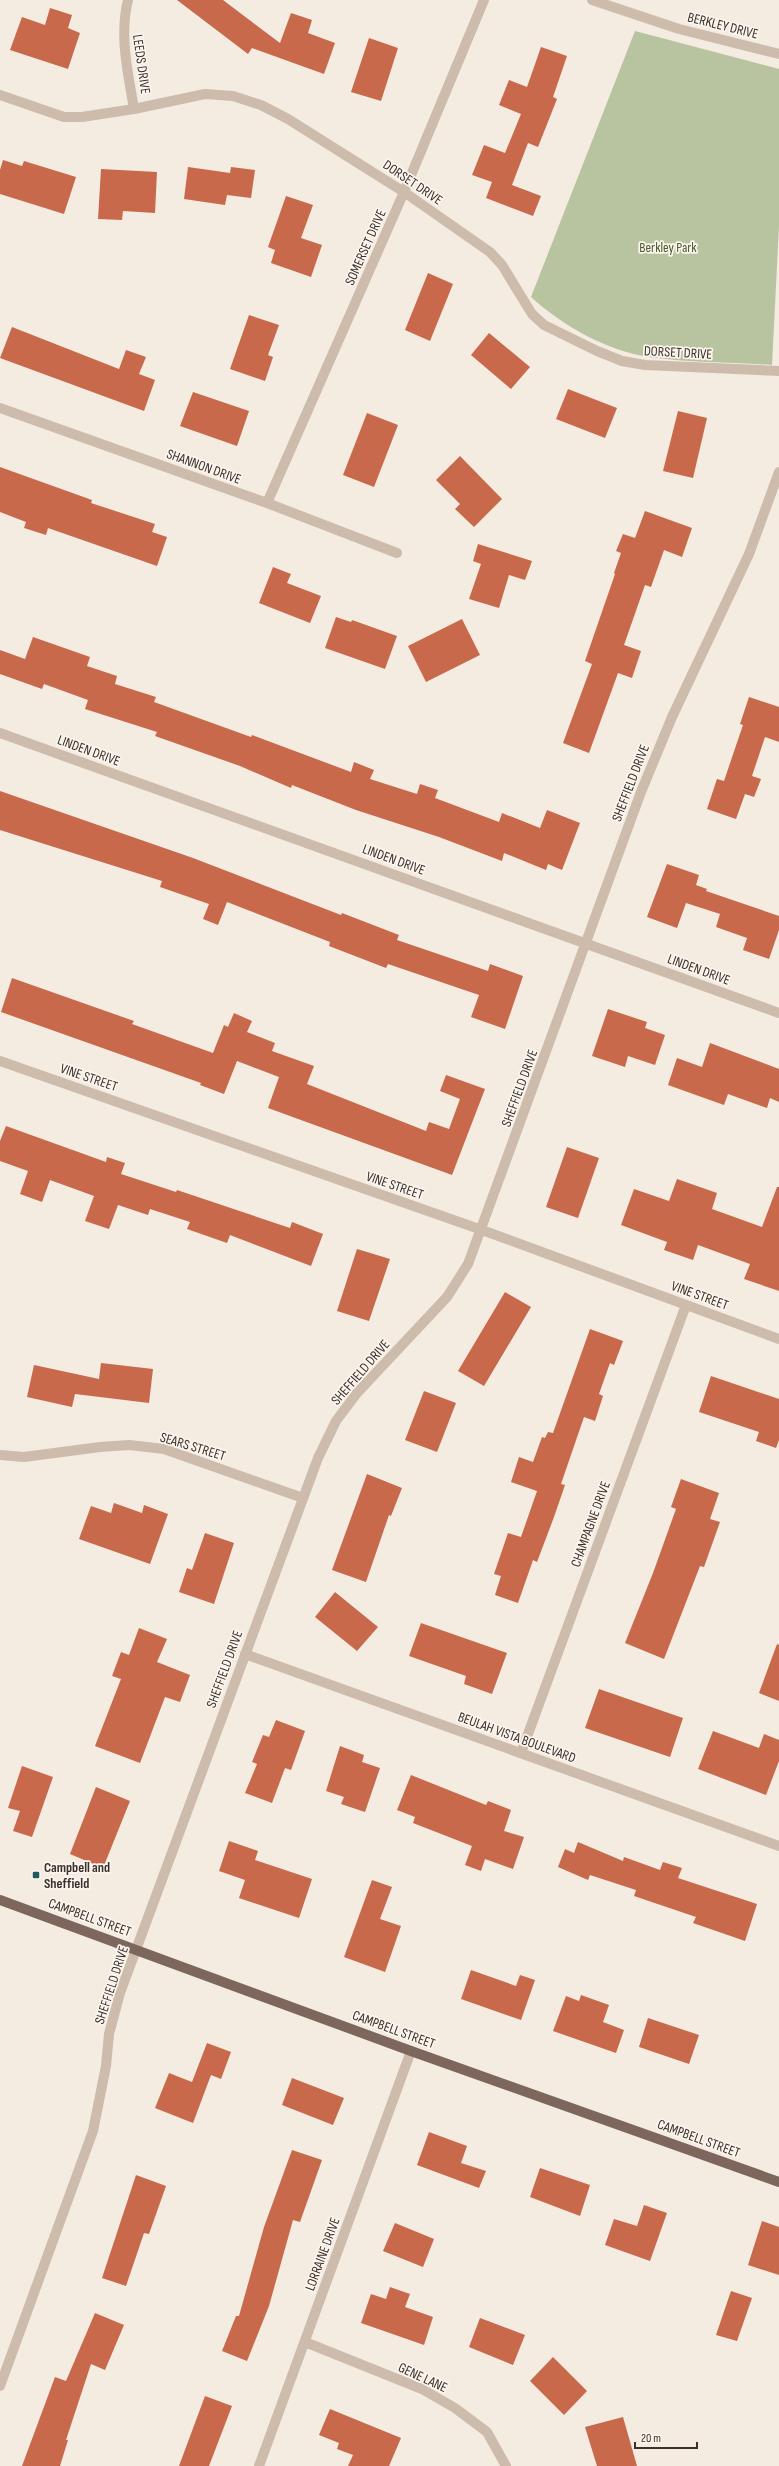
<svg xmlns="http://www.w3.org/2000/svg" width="779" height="2466" font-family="'Sofia Sans Condensed',sans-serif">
<rect width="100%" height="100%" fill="#f4ebe1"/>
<path fill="#b8c4a0" d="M 635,31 L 779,69 L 779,226 L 772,365 C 732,362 690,363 650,357 C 607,351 563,326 531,297 Z"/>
<path fill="#c8694b" d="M 177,0 L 223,0 L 280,43 L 291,13 L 312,20 L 308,33 L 335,43 L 324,74 L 252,48 L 248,54 Z
M 50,8 L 72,15 L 68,28 L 80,33 L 68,69 L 10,50 L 22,17 L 45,25 Z
M 369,38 L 398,48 L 381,101 L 351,92 Z
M 541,47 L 567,56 L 553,97 L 557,99 L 538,147 L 528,143 L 512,185 L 541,196 L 533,216 L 486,198 L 492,182 L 472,175 L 484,145 L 505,153 L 521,114 L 499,105 L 509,80 L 527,87 Z
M 3,160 L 22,166 L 24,161 L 76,177 L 64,214 L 0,194 L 0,170 Z
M 188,167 L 230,173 L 231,167 L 255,170 L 251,198 L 227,195 L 225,205 L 184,199 Z
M 101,169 L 157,172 L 155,213 L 123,211 L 122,220 L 98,219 Z
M 286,196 L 313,205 L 301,238 L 322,245 L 311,277 L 271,263 L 275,250 L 268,247 Z
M 428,273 L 453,284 L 430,341 L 405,330 Z
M 249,315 L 279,325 L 268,355 L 273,357 L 265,381 L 230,369 Z
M 12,327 L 119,369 L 126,350 L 146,357 L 139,374 L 155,380 L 144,411 L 0,358 Z
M 489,333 L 530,367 L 511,389 L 471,355 Z
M 568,389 L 617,408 L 605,438 L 556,419 Z
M 193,392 L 249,411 L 237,446 L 180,426 Z
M 678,411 L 707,418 L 693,478 L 663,471 Z
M 367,413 L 398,425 L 374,487 L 343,475 Z
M 460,456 L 502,499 L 474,527 L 455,509 L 460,504 L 436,480 Z
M 0,467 L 92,500 L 91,503 L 155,524 L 152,532 L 167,537 L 157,566 L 48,528 L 46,535 L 24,528 L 26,522 L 0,512 Z
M 645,511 L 692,528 L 682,557 L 664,550 L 651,587 L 645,585 L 624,645 L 641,651 L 632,678 L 618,673 L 589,753 L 563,743 L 592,664 L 585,661 L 615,574 L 614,573 L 621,553 L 616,551 L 623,534 L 635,538 Z
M 478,544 L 532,561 L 525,580 L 509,575 L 499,608 L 469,599 L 481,564 L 473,561 Z
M 273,567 L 291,574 L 287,583 L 321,596 L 310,623 L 259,603 Z
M 336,617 L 351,622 L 352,620 L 397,636 L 385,669 L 325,648 Z
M 462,619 L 480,655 L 426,682 L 408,646 Z
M 33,637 L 90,657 L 87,666 L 117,676 L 115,684 L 156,697 L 154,702 L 251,737 L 252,735 L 351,772 L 354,762 L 374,770 L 370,779 L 417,794 L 420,784 L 438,790 L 435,798 L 499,822 L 502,813 L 540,828 L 547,810 L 580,823 L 562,870 L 548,864 L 546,870 L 504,853 L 502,861 L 439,837 L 356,810 L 292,785 L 291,788 L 240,766 L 155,736 L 157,732 L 85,709 L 88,700 L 44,684 L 42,689 L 0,674 L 0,650 L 25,659 Z
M 749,697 L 779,707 L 779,742 L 765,737 L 752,776 L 761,779 L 754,797 L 745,794 L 736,819 L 707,809 L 717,779 L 724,781 L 743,725 L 740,724 Z
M 0,791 L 193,858 L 341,915 L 342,913 L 399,935 L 397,940 L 488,971 L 490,964 L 523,976 L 505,1029 L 471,1017 L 479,995 L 388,964 L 386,968 L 329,946 L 330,942 L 227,902 L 218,925 L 203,919 L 209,904 L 160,887 L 162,881 L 0,830 Z
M 667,864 L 699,875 L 696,885 L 707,889 L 706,891 L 779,916 L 779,930 L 769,959 L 743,950 L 747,938 L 716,927 L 720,914 L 686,903 L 677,928 L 647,917 Z
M 12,978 L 134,1021 L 132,1024 L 213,1053 L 224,1025 L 228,1027 L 234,1013 L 252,1021 L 247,1032 L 275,1043 L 272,1051 L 314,1066 L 307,1084 L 426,1131 L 429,1122 L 449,1129 L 460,1099 L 440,1091 L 446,1075 L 485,1089 L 452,1175 L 268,1108 L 279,1077 L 237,1061 L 224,1094 L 200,1085 L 201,1083 L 1,1012 Z
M 608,1009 L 647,1022 L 645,1028 L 665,1035 L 655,1065 L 628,1056 L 625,1067 L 592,1056 Z
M 710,1043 L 779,1069 L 779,1102 L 770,1098 L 767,1108 L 728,1094 L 724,1105 L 668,1085 L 677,1058 L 702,1067 Z
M 6,1126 L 106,1162 L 107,1157 L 125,1163 L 121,1174 L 176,1192 L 177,1190 L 290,1228 L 292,1222 L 323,1234 L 311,1266 L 230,1235 L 227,1243 L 187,1229 L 190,1222 L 150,1209 L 148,1215 L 118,1205 L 109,1229 L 85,1221 L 94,1196 L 50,1180 L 42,1202 L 20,1194 L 28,1171 L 0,1161 L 0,1141 Z
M 567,1147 L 599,1158 L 578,1218 L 546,1207 Z
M 677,1179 L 717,1193 L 712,1209 L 762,1227 L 777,1187 L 779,1187 L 779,1291 L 744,1279 L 750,1264 L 698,1245 L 693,1260 L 664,1250 L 667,1242 L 621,1225 L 634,1189 L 669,1201 Z
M 357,1249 L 390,1259 L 369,1321 L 337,1311 Z
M 505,1292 L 531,1307 L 484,1386 L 458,1371 Z
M 590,1329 L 623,1341 L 614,1365 L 610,1363 L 599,1394 L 603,1396 L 595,1421 L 584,1417 L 561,1484 L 565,1485 L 554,1517 L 537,1562 L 533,1560 L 518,1603 L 495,1595 L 501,1576 L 494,1574 L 508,1533 L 521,1537 L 537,1491 L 511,1482 L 519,1457 L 533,1462 L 542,1437 L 545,1438 L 548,1432 L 553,1433 Z
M 101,1363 L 153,1369 L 149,1403 L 75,1394 L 72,1407 L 27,1397 L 34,1365 L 99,1379 Z
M 711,1376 L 779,1399 L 779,1440 L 776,1448 L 756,1441 L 759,1432 L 699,1412 Z
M 424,1391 L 456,1403 L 437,1452 L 405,1440 Z
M 367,1474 L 402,1488 L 391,1516 L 389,1515 L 366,1582 L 332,1570 Z
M 681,1479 L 719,1493 L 710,1519 L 720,1522 L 704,1567 L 700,1566 L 664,1659 L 625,1643 L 653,1573 L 676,1509 L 671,1507 Z
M 114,1503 L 142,1513 L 144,1505 L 168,1514 L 150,1564 L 79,1539 L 91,1506 L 111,1513 Z
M 205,1533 L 234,1543 L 214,1604 L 179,1592 L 187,1568 L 192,1570 Z
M 335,1592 L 378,1627 L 357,1651 L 315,1617 Z
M 421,1623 L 507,1653 L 492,1694 L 464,1684 L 466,1676 L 409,1656 Z
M 139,1628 L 167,1639 L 157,1662 L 190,1675 L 180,1702 L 165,1697 L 140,1763 L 95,1746 L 121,1679 L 112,1676 L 121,1652 L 129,1655 Z
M 777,1644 L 779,1645 L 779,1701 L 759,1693 Z
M 599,1689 L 683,1718 L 670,1757 L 585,1728 Z
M 276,1720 L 305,1731 L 291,1770 L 285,1768 L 272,1803 L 245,1793 L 257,1764 L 252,1762 L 263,1735 L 269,1737 Z
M 713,1731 L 759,1748 L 764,1734 L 779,1740 L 779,1761 L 766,1795 L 698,1769 Z
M 340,1746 L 364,1755 L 362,1762 L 380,1768 L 365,1812 L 341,1804 L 344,1797 L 326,1791 Z
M 22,1766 L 53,1777 L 32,1837 L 13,1831 L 20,1811 L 8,1808 Z
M 411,1775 L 486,1805 L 488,1801 L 511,1810 L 504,1831 L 524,1837 L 513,1869 L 485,1859 L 481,1871 L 465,1865 L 472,1846 L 413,1823 L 415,1817 L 397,1810 Z
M 96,1787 L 130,1801 L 103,1868 L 70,1854 Z
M 229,1841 L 258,1851 L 255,1860 L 312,1879 L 299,1918 L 239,1898 L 245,1880 L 219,1871 Z
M 578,1842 L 623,1861 L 624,1857 L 660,1870 L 663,1862 L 682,1868 L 678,1878 L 757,1904 L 745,1941 L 693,1923 L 696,1917 L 634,1896 L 636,1890 L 590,1875 L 588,1880 L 558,1867 L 565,1849 L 574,1853 Z
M 372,1880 L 392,1887 L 380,1919 L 401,1926 L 385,1972 L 344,1957 Z
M 471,1970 L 516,1986 L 520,1975 L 535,1980 L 521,2020 L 461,1999 Z
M 581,1995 L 609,2005 L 603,2022 L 624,2030 L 616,2053 L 553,2031 L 566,1996 L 579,2001 Z
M 648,2018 L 699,2035 L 689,2064 L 639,2047 Z
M 207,2043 L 231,2052 L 221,2079 L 211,2075 L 193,2123 L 155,2108 L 169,2073 L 192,2082 Z
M 292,2078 L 344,2098 L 333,2125 L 282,2105 Z
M 429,2132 L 467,2146 L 461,2163 L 486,2171 L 479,2188 L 417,2165 Z
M 292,2150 L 322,2160 L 300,2222 L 293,2220 L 269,2306 L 247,2361 L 222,2351 L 236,2316 L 239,2316 L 264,2227 Z
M 540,2168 L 590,2185 L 580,2216 L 530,2197 Z
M 136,2175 L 166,2186 L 149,2234 L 144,2233 L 126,2286 L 102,2278 Z
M 644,2205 L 667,2213 L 650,2261 L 605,2245 L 614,2219 L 637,2226 Z
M 762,2221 L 779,2227 L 779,2275 L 748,2265 Z
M 395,2223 L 434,2239 L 423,2267 L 383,2251 Z
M 390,2287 L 410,2294 L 405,2307 L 433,2317 L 424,2345 L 361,2323 L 371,2294 L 386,2299 Z
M 731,2291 L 752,2298 L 737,2341 L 716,2335 Z
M 95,2313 L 124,2325 L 105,2370 L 91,2364 L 66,2440 L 68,2440 L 60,2466 L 22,2466 L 55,2377 L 66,2381 Z
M 480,2318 L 525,2335 L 513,2365 L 469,2347 Z
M 553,2357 L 587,2391 L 564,2415 L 530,2381 Z
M 205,2396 L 232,2406 L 209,2466 L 179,2466 Z
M 330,2409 L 401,2438 L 389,2466 L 348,2466 L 353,2455 L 337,2449 L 339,2443 L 319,2435 Z
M 623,2417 L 637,2466 L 597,2466 L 585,2427 Z"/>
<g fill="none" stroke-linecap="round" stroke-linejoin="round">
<path stroke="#cdbbac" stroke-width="10" d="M 128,0 C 119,36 128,73 134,109
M 592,0 L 679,29 L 779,54
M 0,95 L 64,117 L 82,117 L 134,109 L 205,94 L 233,96 L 261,105 L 288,119 L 404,192 L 490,252 L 502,265 L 532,314 L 544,325 L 597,351 L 622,361 L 645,365 L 779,371
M 0,408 L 267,503 L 397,553
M 267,503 L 404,192 L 484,0
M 0,733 L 779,1013
M 0,1061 L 482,1230 L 779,1339
M 0,1455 L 24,1457 L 100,1447 L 129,1445 L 164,1449 L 303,1498
M 245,1654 L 779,1846
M 521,1753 L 686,1305
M 305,2342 L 422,2389 L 455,2408 L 487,2432 L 506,2466
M 0,2386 L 93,2131 L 106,2066 L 109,2034 L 120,1993 L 318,1458 L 336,1421 L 357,1393 L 447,1297 L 468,1264 L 641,792 L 672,717 L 749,554 L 779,472
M 259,2466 L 411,2051"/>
<path stroke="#7d675c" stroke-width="10" d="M 0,1900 L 411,2051 L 779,2182"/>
</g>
<rect fill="#1f5a5e" stroke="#fbf5ee" stroke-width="1.5" x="32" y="1871" width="8" height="8" rx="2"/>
<g text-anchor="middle" stroke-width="3.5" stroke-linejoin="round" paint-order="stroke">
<g font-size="14" fill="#3b302b" stroke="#fbf5ee">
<text transform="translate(723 25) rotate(14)" y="5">BERKLEY DRIVE</text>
<text transform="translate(142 64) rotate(82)" y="5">LEEDS DRIVE</text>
<text transform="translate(413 182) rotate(34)" y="5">DORSET DRIVE</text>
<text transform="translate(365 247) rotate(-66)" y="5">SOMERSET DRIVE</text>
<text transform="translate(678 352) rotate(3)" y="5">DORSET DRIVE</text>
<text transform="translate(204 466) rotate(20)" y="5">SHANNON DRIVE</text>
<text transform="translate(89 750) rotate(20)" y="5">LINDEN DRIVE</text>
<text transform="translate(630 783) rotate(-69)" y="5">SHEFFIELD DRIVE</text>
<text transform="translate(394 859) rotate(20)" y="5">LINDEN DRIVE</text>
<text transform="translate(699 969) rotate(20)" y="5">LINDEN DRIVE</text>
<text transform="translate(89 1077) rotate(19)" y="5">VINE STREET</text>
<text transform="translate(519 1088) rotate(-70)" y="5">SHEFFIELD DRIVE</text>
<text transform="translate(395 1185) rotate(19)" y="5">VINE STREET</text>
<text transform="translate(700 1295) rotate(20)" y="5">VINE STREET</text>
<text transform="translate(360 1372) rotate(-49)" y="5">SHEFFIELD DRIVE</text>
<text transform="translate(193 1446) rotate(17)" y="5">SEARS STREET</text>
<text transform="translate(590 1524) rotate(-70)" y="5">CHAMPAGNE DRIVE</text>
<text transform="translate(224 1669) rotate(-70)" y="5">SHEFFIELD DRIVE</text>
<text transform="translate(517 1737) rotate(20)" y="5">BEULAH VISTA BOULEVARD</text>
<text transform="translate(90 1917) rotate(20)" y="5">CAMPBELL STREET</text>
<text transform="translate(111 1985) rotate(-72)" y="5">SHEFFIELD DRIVE</text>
<text transform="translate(394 2029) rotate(20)" y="5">CAMPBELL STREET</text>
<text transform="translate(699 2138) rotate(20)" y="5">CAMPBELL STREET</text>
<text transform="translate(322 2254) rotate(-70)" y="5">LORRAINE DRIVE</text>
<text transform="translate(423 2377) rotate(25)" y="5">GENE LANE</text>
</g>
<g font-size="14" fill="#4a5a2e" stroke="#fbf5ee">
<text x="668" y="252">Berkley Park</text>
</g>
<g font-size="14" font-weight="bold" fill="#3b302b" stroke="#fbf5ee" text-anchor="start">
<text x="44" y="1872">Campbell and<tspan x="44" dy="16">Sheffield</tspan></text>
</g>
</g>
<path d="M635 2442v6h62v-6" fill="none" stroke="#3b302b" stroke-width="2"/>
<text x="641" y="2442" font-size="12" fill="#3b302b" stroke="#fbf5ee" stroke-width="3" paint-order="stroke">20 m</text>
</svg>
